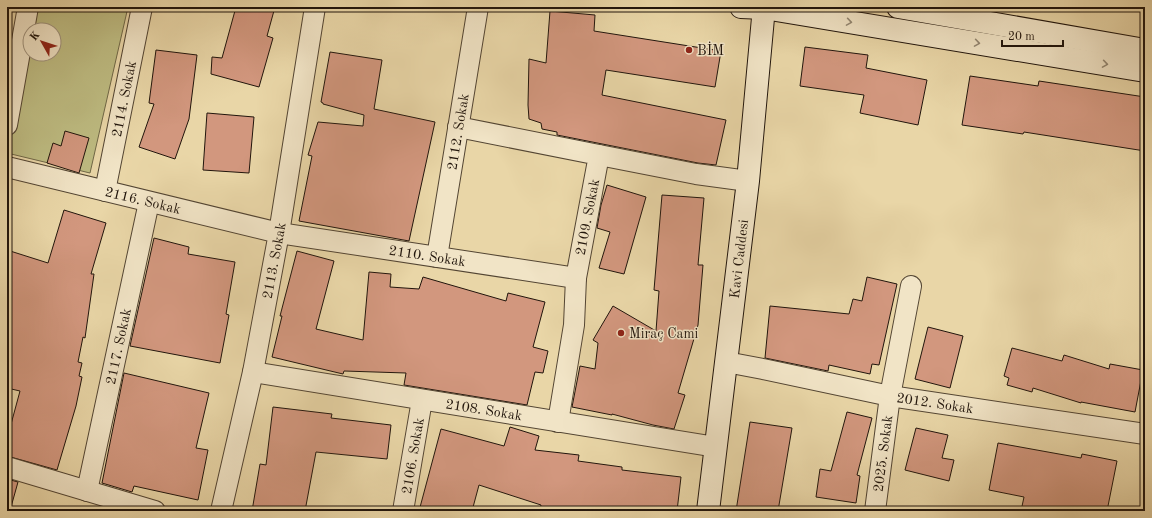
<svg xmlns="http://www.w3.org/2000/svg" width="1152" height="518" font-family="'Old Standard TT',serif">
<rect width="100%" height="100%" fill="#e9d6a7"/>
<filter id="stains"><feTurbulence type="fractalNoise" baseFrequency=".005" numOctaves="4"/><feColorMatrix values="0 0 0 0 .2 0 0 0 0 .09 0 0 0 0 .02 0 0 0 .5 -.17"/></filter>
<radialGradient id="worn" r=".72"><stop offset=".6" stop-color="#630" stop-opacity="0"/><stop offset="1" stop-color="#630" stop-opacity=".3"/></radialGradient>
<path fill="#bebc82" stroke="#706847" d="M 38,7 L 128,7 L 90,173 L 7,153 L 30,44 L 30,54 L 54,54 L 54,30 L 33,30 Z"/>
<path fill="#d2977e" stroke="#21150c" d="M 236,7 L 275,7 L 267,36 L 273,38 L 259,87 L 211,74 L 212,57 L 222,58 Z
M 550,11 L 595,15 L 594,31 L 721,51 L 715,87 L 606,70 L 602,95 L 726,120 L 716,165 L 698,163 L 557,135 L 557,132 L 542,129 L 541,123 L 529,119 L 528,105 L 529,59 L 546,63 Z
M 805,47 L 868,55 L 866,68 L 927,80 L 918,125 L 860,113 L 864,95 L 800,86 Z
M 156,50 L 197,55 L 189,119 L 175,159 L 139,147 L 154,104 L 149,103 Z
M 330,52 L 382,60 L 374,109 L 435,122 L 409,241 L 299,221 L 312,156 L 308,155 L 318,122 L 363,126 L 364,115 L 323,104 L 323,103 L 321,102 Z
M 970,76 L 1038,86 L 1039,81 L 1145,97 L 1145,151 L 1024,132 L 1023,134 L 962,125 Z
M 207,113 L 254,117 L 249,173 L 203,170 Z
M 65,131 L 89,138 L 79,173 L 47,163 L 53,143 L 61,146 Z
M 607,185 L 646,197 L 624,274 L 599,268 L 610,232 L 597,228 L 601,205 Z
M 662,195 L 704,198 L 698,265 L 703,265 L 698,325 L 678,393 L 685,395 L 674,429 L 653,425 L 612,414 L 612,415 L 572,407 L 580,366 L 595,369 L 598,343 L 593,340 L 613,306 L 656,331 L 659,291 L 654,290 Z
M 64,210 L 106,223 L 91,274 L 94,274 L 85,338 L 83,337 L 78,362 L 82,363 L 79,376 L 82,377 L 76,406 L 57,470 L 7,456 L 7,439 L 20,391 L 7,388 L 7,250 L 48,263 Z
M 154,238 L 189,247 L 188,254 L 235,262 L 226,314 L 229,315 L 220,363 L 130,346 Z
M 297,251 L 334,261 L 316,329 L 363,340 L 369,272 L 391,274 L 390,287 L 419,289 L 423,277 L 506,301 L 508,293 L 545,302 L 533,347 L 548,351 L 543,373 L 535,372 L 527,405 L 404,385 L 406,373 L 344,371 L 343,374 L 272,357 L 282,316 L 280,316 Z
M 867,277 L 897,284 L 879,365 L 872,364 L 870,374 L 829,365 L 828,371 L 765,358 L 770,306 L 849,314 L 853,299 L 862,301 Z
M 928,327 L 963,336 L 950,388 L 915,379 Z
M 1012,348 L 1062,361 L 1064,355 L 1109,369 L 1110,364 L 1143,370 L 1135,412 L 1081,402 L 1081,403 L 1033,388 L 1032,392 L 1007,385 L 1009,378 L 1004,376 Z
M 124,373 L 209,393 L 196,448 L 208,450 L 198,500 L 134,486 L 132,492 L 102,483 Z
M 273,407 L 332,414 L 331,418 L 391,425 L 387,459 L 316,452 L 305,511 L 252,511 L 260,464 L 266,465 Z
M 847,412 L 872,418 L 857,475 L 860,476 L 856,503 L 816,497 L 820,469 L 831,471 Z
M 750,422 L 792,428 L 778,511 L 736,511 Z
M 510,427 L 539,436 L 535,450 L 579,455 L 578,461 L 622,467 L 622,470 L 681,477 L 677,511 L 540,511 L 541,505 L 479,485 L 472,511 L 419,511 L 441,429 L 504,446 Z
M 916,428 L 948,435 L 942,458 L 954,460 L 949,481 L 905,470 Z
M 998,443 L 1081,458 L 1082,454 L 1117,461 L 1107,511 L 1021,511 L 1024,497 L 989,490 Z
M 7,479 L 18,482 L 11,507 L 7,506 Z"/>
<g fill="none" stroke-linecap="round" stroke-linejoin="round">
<defs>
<g id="street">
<path d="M 7,125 L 28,7"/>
<path d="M 458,127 L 599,155 L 576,278 L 574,325 L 558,422"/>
<path d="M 599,155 L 696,174 L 748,181"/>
<path id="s1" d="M 7,167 L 279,233 L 576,278"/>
<path id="s2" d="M 105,191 L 142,7"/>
<path id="s3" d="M 437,257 L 478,7"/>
<path id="s4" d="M 726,362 L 763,369 L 890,396 L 1145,434"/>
<path id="s5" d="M 253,372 L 716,447"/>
<path d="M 7,467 L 155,511"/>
<path id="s6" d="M 87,491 L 149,202"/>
<path id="s7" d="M 221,511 L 253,372 L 279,233 L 315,7"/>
<path id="s8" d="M 403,511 L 422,400"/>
<path id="s9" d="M 875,511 L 890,396 L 911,286"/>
</g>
<g id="secondary">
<path d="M 741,7 L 764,8 L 1145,71"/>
<path d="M 898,7 L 1145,50"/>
<path id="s10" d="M 708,511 L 748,181 L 764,7"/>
</g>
</defs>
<use href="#street" stroke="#534533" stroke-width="22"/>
<use href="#secondary" stroke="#21150c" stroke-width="24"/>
<use href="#street" stroke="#f1e4c6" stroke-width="20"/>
<use href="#secondary" stroke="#f1e4c6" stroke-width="22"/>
</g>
<defs><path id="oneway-chevron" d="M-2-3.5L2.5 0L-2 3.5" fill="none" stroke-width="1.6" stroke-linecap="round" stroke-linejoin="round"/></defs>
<g stroke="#938772">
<use href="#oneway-chevron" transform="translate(849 22) rotate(9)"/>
<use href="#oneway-chevron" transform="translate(977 43) rotate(9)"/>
<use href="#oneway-chevron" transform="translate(1105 64) rotate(9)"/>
</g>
<g fill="#8f2418" stroke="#f1e4c6" stroke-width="1.5">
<circle cx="689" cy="50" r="4"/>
<circle cx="621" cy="333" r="4"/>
</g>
<g text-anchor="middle" stroke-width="3" stroke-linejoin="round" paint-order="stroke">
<g font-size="14" fill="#21150c" stroke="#f1e4c6" text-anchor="start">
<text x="697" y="55">BİM</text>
<text x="629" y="338">Miraç Cami</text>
</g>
<g font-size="14" fill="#21150c" stroke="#f1e4c6">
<text dy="5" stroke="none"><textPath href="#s2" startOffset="94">2114. Sokak</textPath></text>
<text dy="5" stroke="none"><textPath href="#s3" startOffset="127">2112. Sokak</textPath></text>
<text dy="5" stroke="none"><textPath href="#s1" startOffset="140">2116. Sokak</textPath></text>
<text transform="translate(587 217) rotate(-79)" y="5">2109. Sokak</text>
<text dy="5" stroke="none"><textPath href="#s1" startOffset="430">2110. Sokak</textPath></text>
<text dy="5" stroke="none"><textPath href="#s10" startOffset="254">Kavi Caddesi</textPath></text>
<text dy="5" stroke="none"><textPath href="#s7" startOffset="256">2113. Sokak</textPath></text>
<text dy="5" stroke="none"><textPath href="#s6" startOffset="148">2117. Sokak</textPath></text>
<text dy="5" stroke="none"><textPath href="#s4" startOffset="213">2012. Sokak</textPath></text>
<text dy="5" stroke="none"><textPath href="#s5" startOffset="234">2108. Sokak</textPath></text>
<text dy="5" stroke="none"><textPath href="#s9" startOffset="58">2025. Sokak</textPath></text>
<text dy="5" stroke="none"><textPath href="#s8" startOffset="56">2106. Sokak</textPath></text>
</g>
</g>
<rect width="1152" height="518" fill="none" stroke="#e9d6a7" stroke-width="24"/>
<rect x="8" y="8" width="1136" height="502" fill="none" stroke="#21150c" stroke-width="2"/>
<rect x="12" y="12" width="1128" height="494" fill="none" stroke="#21150c"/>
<g transform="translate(42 42) rotate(309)"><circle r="19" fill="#f1e4c6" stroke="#9e917c"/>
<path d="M0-3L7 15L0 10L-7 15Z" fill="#8f2418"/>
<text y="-6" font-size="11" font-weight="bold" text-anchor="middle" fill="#21150c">K</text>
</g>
<path d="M1002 40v6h61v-6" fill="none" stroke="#21150c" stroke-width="2"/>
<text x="1008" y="40" font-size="12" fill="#21150c" stroke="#f1e4c6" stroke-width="3" paint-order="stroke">20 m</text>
<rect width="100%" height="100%" filter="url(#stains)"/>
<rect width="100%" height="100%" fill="url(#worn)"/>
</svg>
